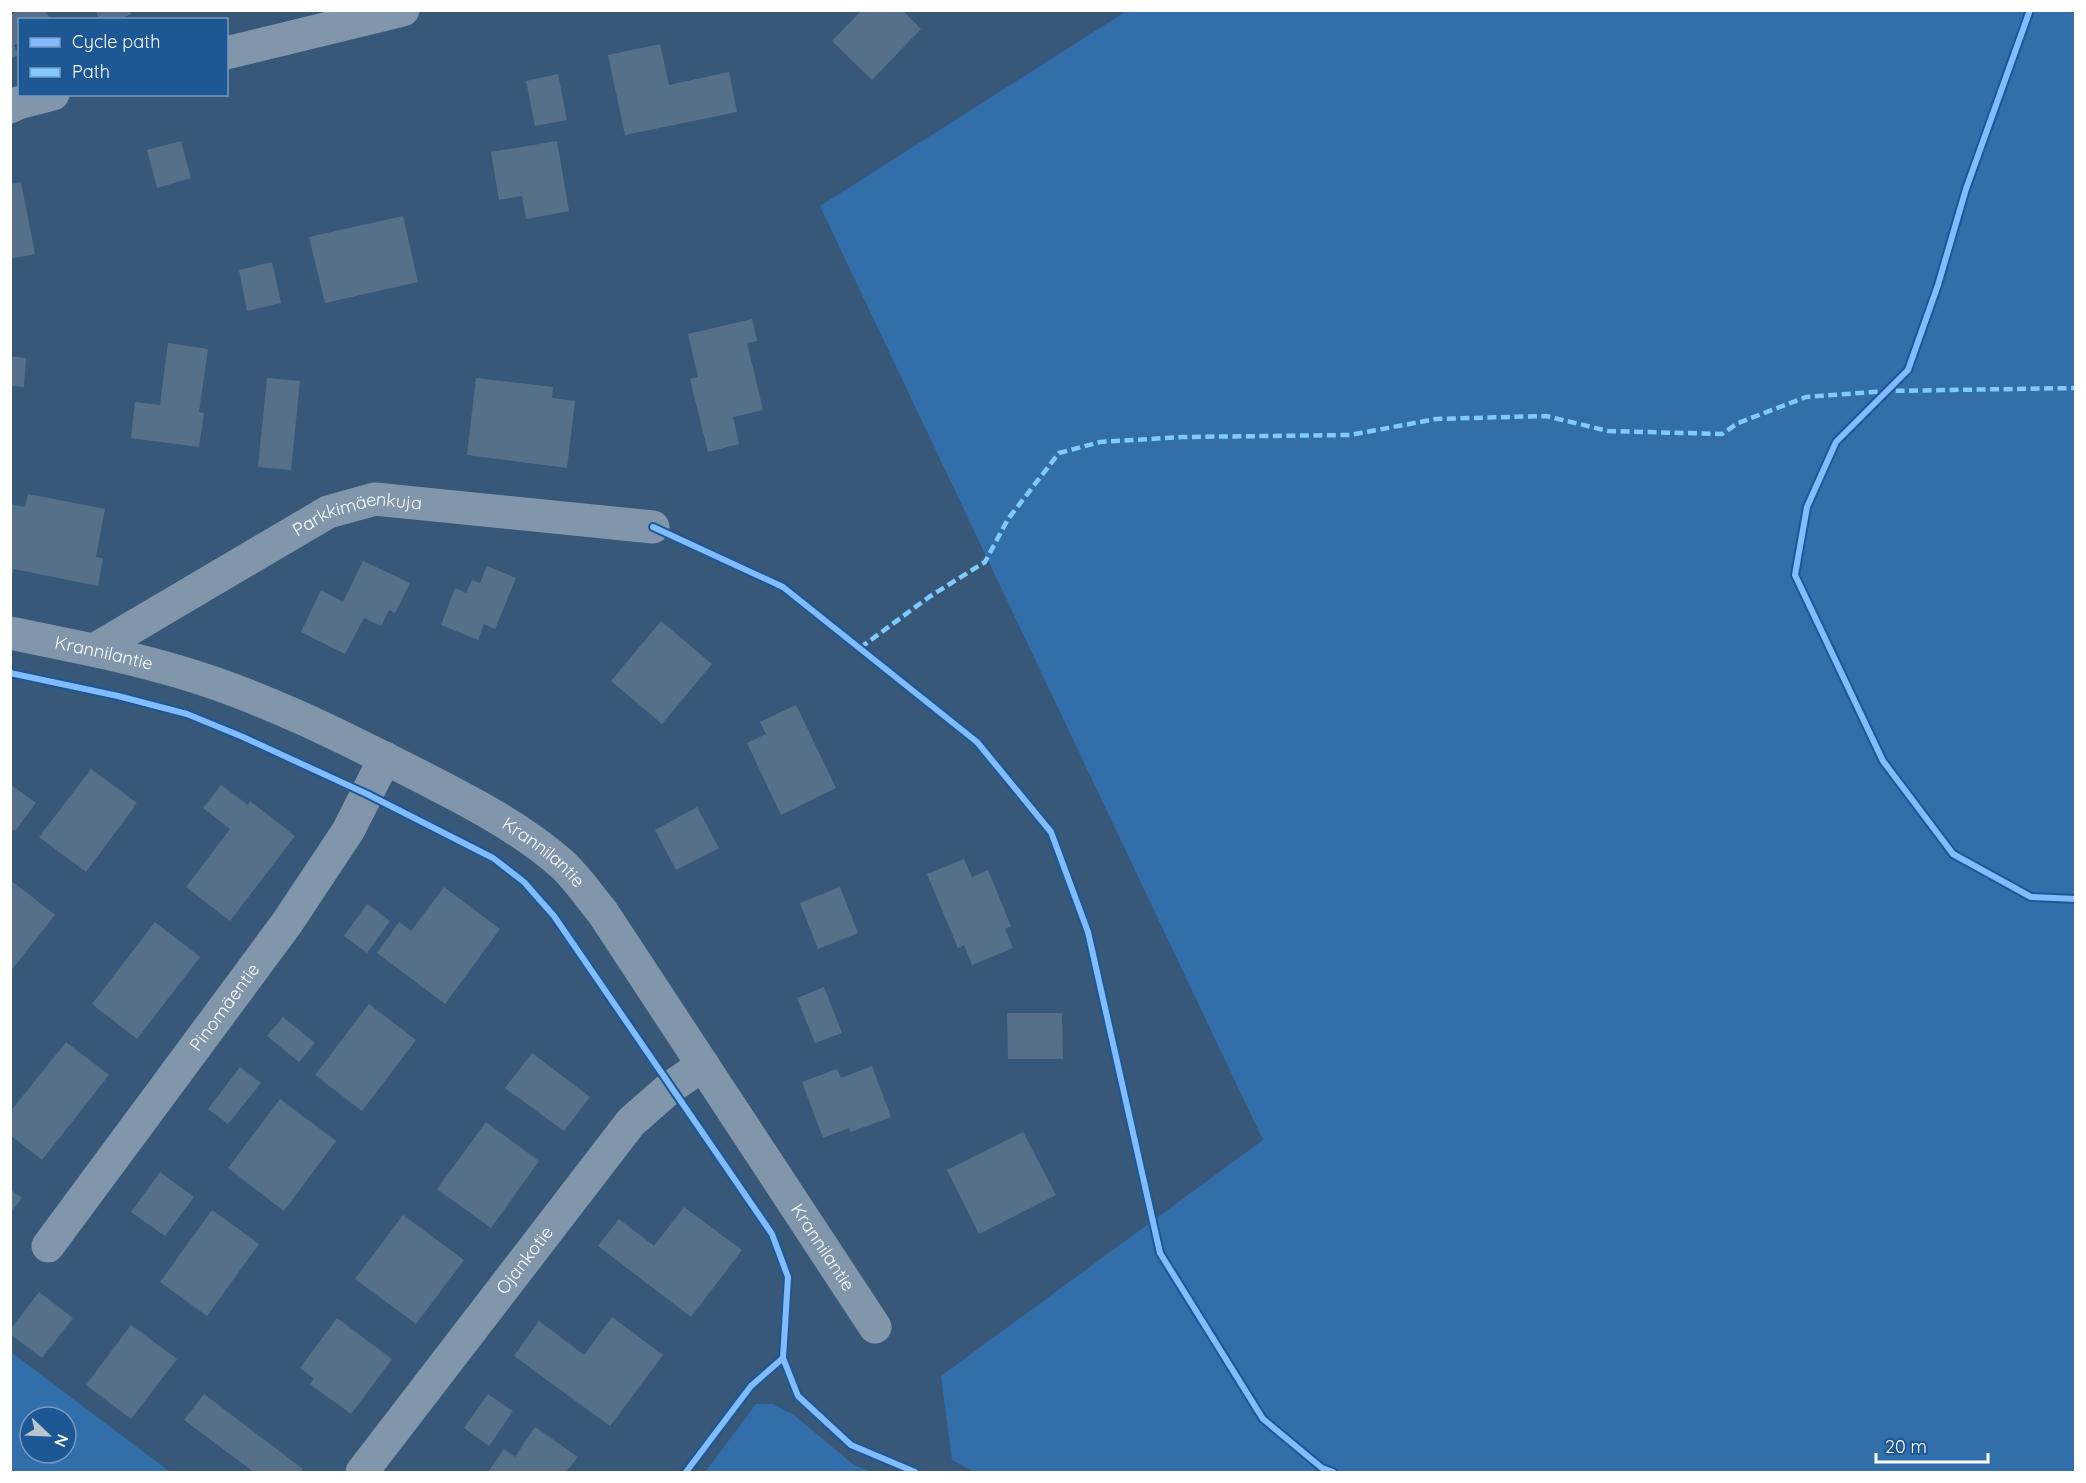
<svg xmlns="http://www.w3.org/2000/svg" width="2086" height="1483" font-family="Quicksand,sans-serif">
<rect width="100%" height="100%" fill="#385879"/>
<path fill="#326eaa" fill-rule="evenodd" d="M 1128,10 L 2075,11 L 2075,1472 L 974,1472 L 952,1460 L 941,1376 L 1263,1140 L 820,206 Z
M 11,1352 L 170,1472 L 11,1472 ZM 30,1417 L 66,1417 L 66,1453 L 30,1453 Z
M 756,1404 L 773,1404 L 794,1415 L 854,1465 L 872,1472 L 705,1472 Z"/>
<path fill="#56708a" d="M 21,10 L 46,10 L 50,20 L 20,20 L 20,43 L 14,45 L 18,55 L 10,59 L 10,15 Z
M 96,10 L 130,10 L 131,14 L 117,20 L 99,20 Z
M 862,10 L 902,10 L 921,29 L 872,80 L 832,41 Z
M 660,44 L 669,85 L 729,72 L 737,112 L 625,135 L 608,55 Z
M 558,74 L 567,120 L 535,126 L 526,81 Z
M 181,141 L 191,178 L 157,188 L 147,150 Z
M 557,141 L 569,211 L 526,219 L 522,196 L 499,200 L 491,152 Z
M 21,182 L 35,254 L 10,259 L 10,184 Z
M 403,216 L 418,282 L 325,303 L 309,237 Z
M 272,262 L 281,303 L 247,311 L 239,270 Z
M 752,319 L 757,341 L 747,343 L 763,410 L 733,417 L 739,444 L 708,452 L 690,379 L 698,377 L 688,334 Z
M 168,343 L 208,349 L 199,412 L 204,413 L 199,447 L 131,438 L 135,402 L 160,405 Z
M 10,356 L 26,358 L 24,387 L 10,386 Z
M 267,378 L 300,381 L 291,470 L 258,467 Z
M 476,378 L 553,387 L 552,398 L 575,401 L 567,468 L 467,455 Z
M 28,494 L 105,509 L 96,557 L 103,558 L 98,586 L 14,569 L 10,580 L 10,504 L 25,507 Z
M 363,561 L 410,583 L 395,613 L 389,610 L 381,626 L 364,618 L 345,654 L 301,632 L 321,590 L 343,602 Z
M 487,566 L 516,578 L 495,629 L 484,624 L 478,640 L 441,625 L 455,588 L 466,593 L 472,580 L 480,583 Z
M 661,621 L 712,664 L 662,724 L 611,681 Z
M 796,705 L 836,788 L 781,815 L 747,743 L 766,734 L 760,722 Z
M 91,769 L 137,803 L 86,872 L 39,837 Z
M 10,784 L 36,803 L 15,831 L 10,828 Z
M 221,785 L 248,805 L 250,801 L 295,836 L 230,921 L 186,887 L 230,829 L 203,808 Z
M 697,807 L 719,848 L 676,870 L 655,830 Z
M 964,859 L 972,877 L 988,870 L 1011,926 L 1005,929 L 1013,948 L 972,965 L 964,945 L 958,948 L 927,874 Z
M 13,882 L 55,915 L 10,972 L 10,885 Z
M 444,887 L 500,929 L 445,1004 L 377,953 L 399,922 L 411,931 Z
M 840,887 L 858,933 L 818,949 L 800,903 Z
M 367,904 L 390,921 L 367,953 L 344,936 Z
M 155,922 L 200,957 L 137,1039 L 92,1004 Z
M 824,987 L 842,1033 L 815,1043 L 797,998 Z
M 369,1004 L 416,1040 L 362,1111 L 315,1075 Z
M 1007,1013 L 1062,1013 L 1063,1059 L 1008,1059 Z
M 283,1017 L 315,1043 L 299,1062 L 267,1036 Z
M 66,1042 L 109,1075 L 42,1160 L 10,1135 L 10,1112 Z
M 532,1053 L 590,1097 L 564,1131 L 505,1088 Z
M 872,1066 L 891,1117 L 851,1132 L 849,1128 L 823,1138 L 802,1082 L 837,1069 L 841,1078 Z
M 240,1067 L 261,1083 L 228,1124 L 208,1109 Z
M 280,1099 L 336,1141 L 284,1211 L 228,1168 Z
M 486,1122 L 539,1161 L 491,1228 L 437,1189 Z
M 1023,1132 L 1056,1195 L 979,1234 L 947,1170 Z
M 160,1172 L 194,1197 L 165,1236 L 131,1212 Z
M 10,1189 L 22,1198 L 10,1214 Z
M 684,1207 L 742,1250 L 691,1317 L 598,1246 L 619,1219 L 654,1246 Z
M 212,1210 L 259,1244 L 207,1316 L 160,1282 Z
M 403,1215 L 464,1260 L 416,1324 L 355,1279 Z
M 39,1292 L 73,1318 L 42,1358 L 10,1334 L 10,1330 Z
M 612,1317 L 663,1355 L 610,1426 L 514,1356 L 539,1321 L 584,1355 Z
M 337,1318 L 392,1359 L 351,1414 L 310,1384 L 314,1379 L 300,1368 Z
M 131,1325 L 177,1359 L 131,1419 L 86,1385 Z
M 204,1394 L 303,1469 L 300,1472 L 254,1472 L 184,1420 Z
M 488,1394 L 513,1411 L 489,1446 L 464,1428 Z
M 535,1427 L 578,1457 L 566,1472 L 488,1472 L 504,1449 L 515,1457 Z"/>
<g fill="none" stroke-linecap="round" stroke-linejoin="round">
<g stroke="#8196ab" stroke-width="33">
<path d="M 226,53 L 403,10"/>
<path d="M 10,107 L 18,103 L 53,94"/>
<path id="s1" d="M 10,633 C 68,645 127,656 183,673 C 264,697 341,736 416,774 C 467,800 518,826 562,864 C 577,878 590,897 603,913 L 875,1327"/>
<path id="s2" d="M 94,650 L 328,512 L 375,499 L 653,527"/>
<path id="s3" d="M 48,1246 L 287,923 L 348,831 L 385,758"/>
<path id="s4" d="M 362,1472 L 631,1122 L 671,1087 L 703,1065"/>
</g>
<path stroke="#80caff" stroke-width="4.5" stroke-dasharray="9 4.5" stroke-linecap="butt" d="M 860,648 L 929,597 L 985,562 L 1008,519 L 1059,453 L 1100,442 L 1183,437 L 1350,435 L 1436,419 L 1546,416 L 1608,431 L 1722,434 L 1738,423 L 1806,397 L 1887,391 L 2076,388"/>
<defs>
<path id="cycleway" d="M 2030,10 L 1966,189 L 1938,285 L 1908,370 L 1836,442 L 1807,507 L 1795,575 L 1883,761 L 1953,854 L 2031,897 L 2076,899
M 653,527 L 783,587 L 977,742 L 1051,832 L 1088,932 L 1160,1253 L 1263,1419 L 1322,1468 L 1333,1472
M 10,673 L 118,696 L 187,714 L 243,737 L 367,794 L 493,858 L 524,882 L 554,916 L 772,1234 L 788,1277 L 783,1358 L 798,1396 L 851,1445 L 915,1472
M 686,1472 L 751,1386 L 783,1358"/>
</defs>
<use href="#cycleway" stroke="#1d5794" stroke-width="10"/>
<use href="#cycleway" stroke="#80bcff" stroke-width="6"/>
</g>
<g text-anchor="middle" stroke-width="5" stroke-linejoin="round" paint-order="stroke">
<g font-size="18" fill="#fff" stroke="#1d5794">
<text dy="6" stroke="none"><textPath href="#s2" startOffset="300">Parkkimäenkuja</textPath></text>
<text dy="6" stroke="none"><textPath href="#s1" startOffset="96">Krannilantie</textPath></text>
<text dy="6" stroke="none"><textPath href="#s1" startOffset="582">Krannilantie</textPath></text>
<text dy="6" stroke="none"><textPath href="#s3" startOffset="297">Pinomäentie</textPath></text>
<text dy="6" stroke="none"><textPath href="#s1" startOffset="1068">Krannilantie</textPath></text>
<text dy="6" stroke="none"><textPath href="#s4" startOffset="267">Ojankotie</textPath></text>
</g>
</g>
<rect width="2086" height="1483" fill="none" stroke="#ffffff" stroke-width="24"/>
<rect x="18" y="18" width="210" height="78" fill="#1d5794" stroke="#779abf" stroke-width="1.5"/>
<rect x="30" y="38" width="30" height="9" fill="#80bcff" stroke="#779abf" stroke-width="1.5"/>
<text x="72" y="48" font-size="18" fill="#ffffff">Cycle path</text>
<rect x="30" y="68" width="30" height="9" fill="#80caff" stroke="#779abf" stroke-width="1.5"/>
<text x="72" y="78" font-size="18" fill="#ffffff">Path</text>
<g transform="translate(48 1435) rotate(113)"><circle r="28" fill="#1d5794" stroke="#779abf" stroke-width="1.5"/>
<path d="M0-4.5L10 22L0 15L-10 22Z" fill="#b9c5d0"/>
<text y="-9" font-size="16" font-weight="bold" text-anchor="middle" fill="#ffffff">N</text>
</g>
<path d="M1876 1453v9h112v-9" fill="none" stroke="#ffffff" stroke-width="3"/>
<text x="1885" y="1453" font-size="18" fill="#ffffff" stroke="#1d5794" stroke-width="4.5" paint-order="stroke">20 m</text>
</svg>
